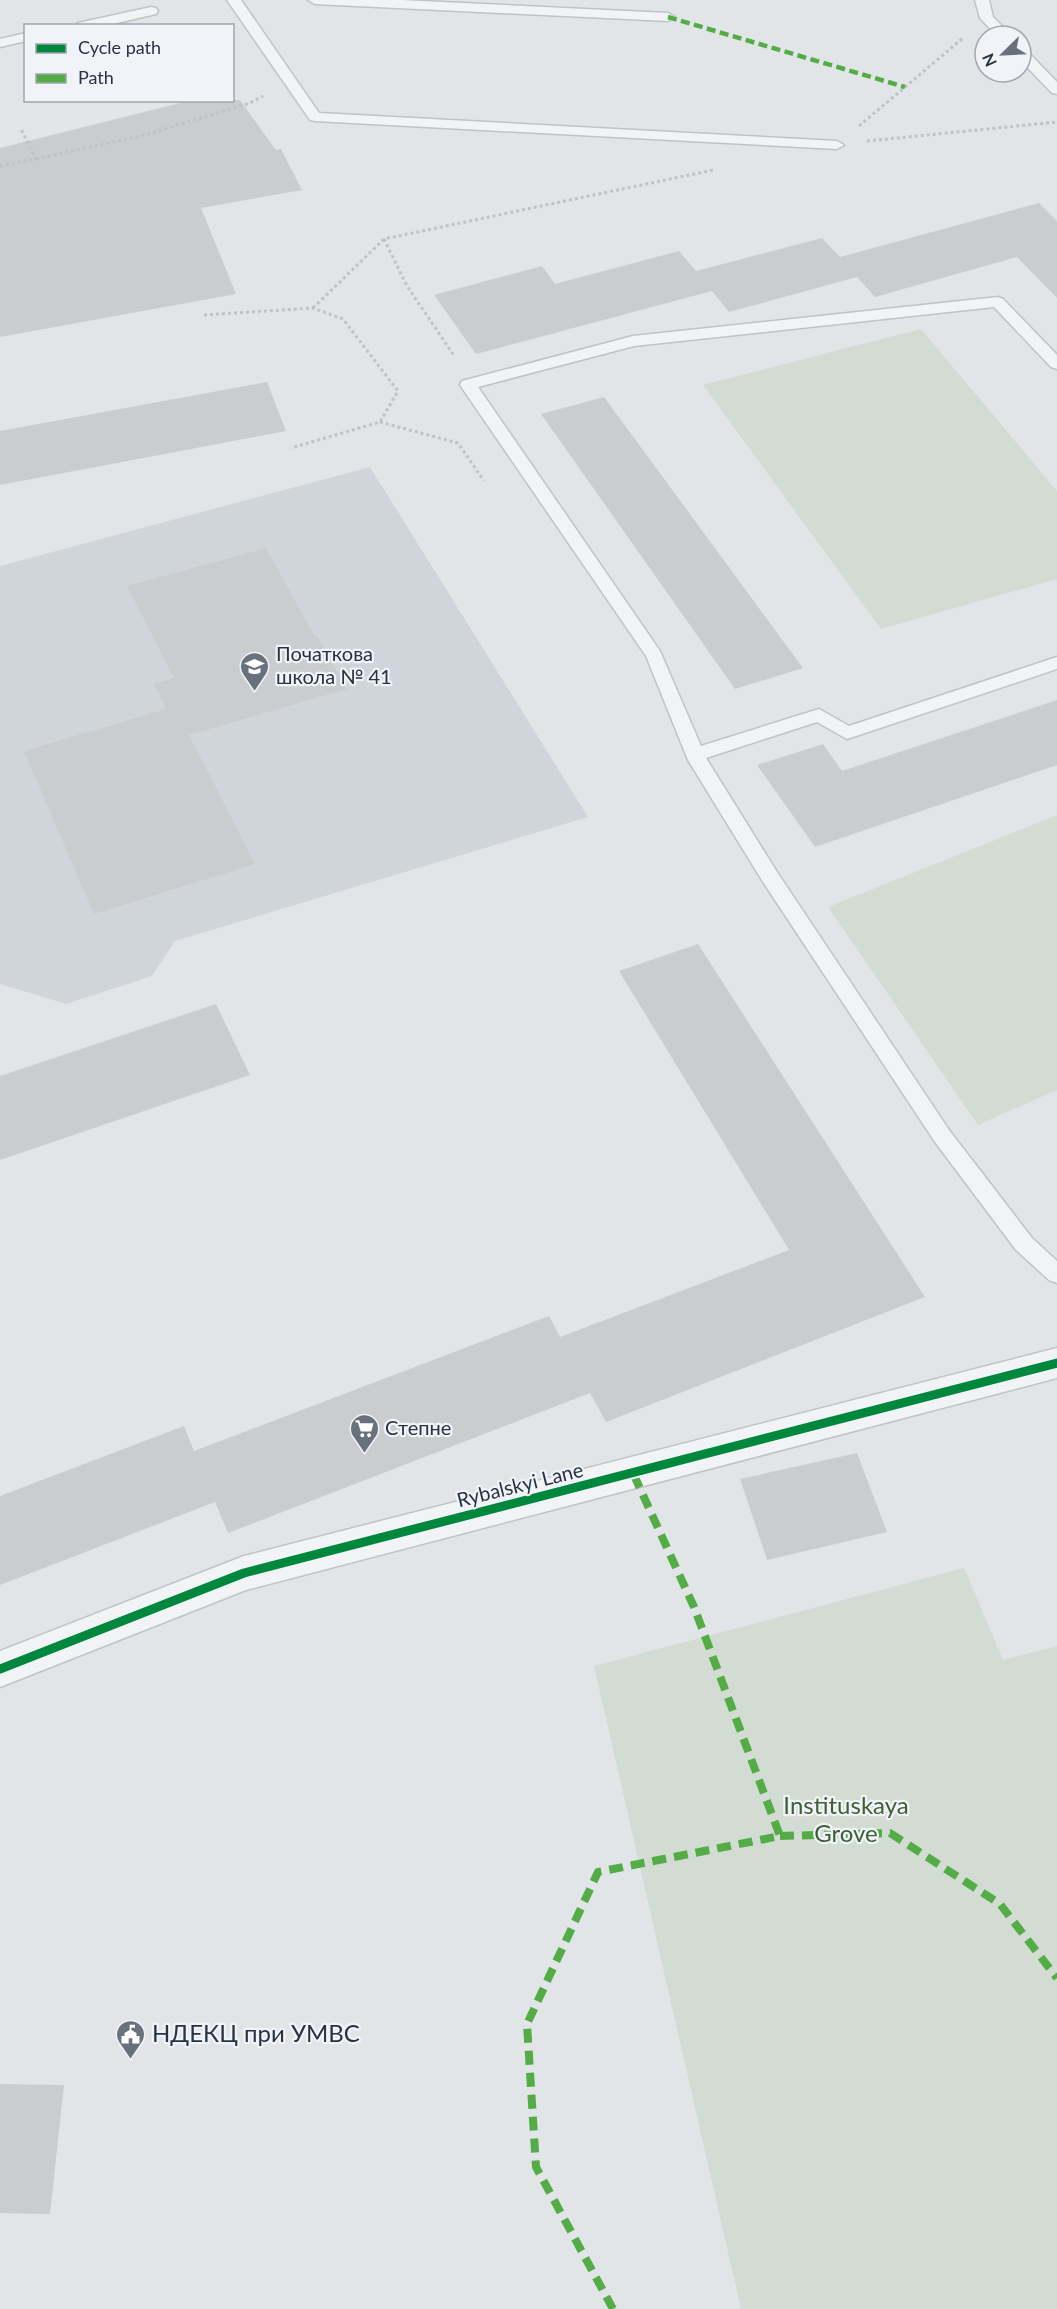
<svg xmlns="http://www.w3.org/2000/svg" width="1057" height="2309" font-family="Lato,sans-serif">
<rect width="100%" height="100%" fill="#e2e5e8"/>
<path fill="#d0d5db" d="M 370,467 L 588,817 L 175,941 L 152,976 L 66,1004 L 0,984 L 0,566 Z"/>
<path fill="#d3dcd3" d="M 921,329 L 1057,491 L 1057,579 L 881,629 L 703,385 Z
M 1057,815 L 1057,1090 L 978,1125 L 828,907 Z
M 964,1568 L 1003,1660 L 1057,1646 L 1057,2309 L 741,2309 L 594,1666 Z"/>
<path fill="#cacdd0" d="M 192,100 L 240,100 L 276,150 L 281,149 L 302,190 L 201,208 L 236,294 L 0,337 L 0,148 Z
M 1039,203 L 1057,221 L 1057,298 L 1017,257 L 875,297 L 857,277 L 729,312 L 712,291 L 476,354 L 434,295 L 542,266 L 555,284 L 679,251 L 696,271 L 822,238 L 840,257 Z
M 267,382 L 286,431 L 0,485 L 0,431 Z
M 604,397 L 803,668 L 735,689 L 541,414 Z
M 266,548 L 315,637 L 317,636 L 347,689 L 189,735 L 255,864 L 94,914 L 24,751 L 166,709 L 154,684 L 174,678 L 127,586 Z
M 1057,700 L 1057,765 L 815,847 L 757,765 L 823,744 L 842,771 Z
M 698,944 L 925,1297 L 606,1422 L 590,1393 L 228,1533 L 215,1502 L 0,1585 L 0,1496 L 184,1426 L 194,1451 L 549,1316 L 560,1337 L 789,1250 L 619,971 Z
M 216,1004 L 250,1075 L 0,1160 L 0,1076 Z
M 857,1453 L 887,1532 L 767,1560 L 740,1479 Z
M 0,2084 L 64,2085 L 50,2214 L 0,2213 Z"/>
<g fill="none" stroke-linecap="round" stroke-linejoin="round">
<defs>
<path id="service" d="M 227,0 L 241,0 L 319,113 L 837,141 L 844,145 L 837,149 L 315,121 L 310,120 Z
M 308,0 L 400,0 L 668,13 L 675,17 L 668,21 L 315,4 Z
M 975,0 L 989,0 L 993,17 L 1012,36 L 997,36 L 980,18 Z
M 151,7 L 156,8 L 158,11 L 156,14 L 104,26 L 76,26 L 78,23 Z
M 26,33 L 26,41 L 0,47 L 0,39 Z
M 1021,49 L 1026,50 L 1057,82 L 1057,94 L 1052,93 L 1021,61 Z
M 998,297 L 1003,299 L 1057,355 L 1057,369 L 1051,367 L 994,307 L 634,346 L 478,387 L 660,651 L 701,746 L 819,709 L 849,726 L 1057,657 L 1057,669 L 847,739 L 817,722 L 706,758 L 777,872 L 949,1130 L 1032,1238 L 1057,1261 L 1057,1283 L 1049,1280 L 1016,1250 L 935,1142 L 763,882 L 688,760 L 646,656 L 460,385 L 462,381 L 633,336 Z"/>
<path id="minor" d="M 1057,1348 L 1057,1378 L 246,1590 L 0,1687 L 0,1651 L 244,1556 Z"/>
</defs>
<use href="#service" stroke="#c0c3c6" stroke-width="3"/>
<use href="#minor" stroke="#c0c3c6" stroke-width="3"/>
<path stroke="#c0c3c6" stroke-width="3" stroke-dasharray="3 3" stroke-linecap="butt" d="M 859,126 L 963,38
M 867,141 L 1057,122
M 36,159 L 145,135 L 250,103 L 263,96
M 0,166 L 36,159 L 21,129
M 384,239 L 407,286 L 455,357
M 313,308 L 384,239 L 713,170
M 204,315 L 313,308 L 343,319 L 398,391 L 380,422 L 291,448
M 380,422 L 458,443 L 484,481"/>
<use href="#service" fill="#f2f3f4" fill-rule="evenodd"/>
<use href="#minor" fill="#f2f3f4" fill-rule="evenodd"/>
<path stroke="#53ac46" stroke-width="4.5" stroke-dasharray="9 4.5" stroke-linecap="butt" d="M 668,17 L 905,87"/>
<path stroke="#53ac46" stroke-width="8" stroke-dasharray="14 8" stroke-linecap="butt" d="M 780,1836 L 890,1833 L 1000,1904 L 1057,1978
M 613,2309 L 536,2167 L 527,2024 L 598,1872 L 780,1836 L 694,1607 L 633,1473"/>
<defs>
<path id="cycleway" d="M 0,1669 L 244,1573 L 1057,1363"/>
</defs>
<use href="#cycleway" stroke="#f0f3f7" stroke-width="13"/>
<use href="#cycleway" stroke="#00873e" stroke-width="9"/>
</g>
<defs>
<symbol id="school-pin" viewBox="-11 -11 22 30"><path d="M0 17L-7.5 6A9.5 9.5 0 1 1 7.5 6Z" fill="#69717c" stroke="#f0f3f7"/><path d="M0-5L7-2L0 1L-7-2ZM-4 1L0 2.5L4 1V4Q0 6-4 4Z" fill="#fff"/></symbol>
<symbol id="supermarket-pin" viewBox="-11 -11 22 30"><path d="M0 17L-7.5 6A9.5 9.5 0 1 1 7.5 6Z" fill="#69717c" stroke="#f0f3f7"/><path d="M-6-5.5h2.5l.6 2H6L4.5 2H-2.5L-4.4-4H-6ZM-1.5 3.2a1.3 1.3 0 1 0 .1 0ZM3 3.2a1.3 1.3 0 1 0 .1 0Z" fill="#fff"/></symbol>
<symbol id="civic-pin" viewBox="-11 -11 22 30"><path d="M0 17L-7.5 6A9.5 9.5 0 1 1 7.5 6Z" fill="#69717c" stroke="#f0f3f7"/><path d="M-.6-6.5H3V-4.5H.6V-3L4-1V1h2V6H-6V1h2V-1L-.6-3ZM-1.2 2.5V6h2.4V2.5Z" fill="#fff"/></symbol>
</defs>
<g fill-rule="evenodd">
<use href="#school-pin" x="238" y="650" width="33" height="45"/>
<use href="#supermarket-pin" x="348" y="1412" width="33" height="45"/>
<use href="#civic-pin" x="114" y="2018" width="33" height="45"/>
</g>
<g text-anchor="middle" stroke-width="4.5" stroke-linejoin="round" paint-order="stroke">
<g font-size="20" fill="#283342" stroke="#f0f3f7" text-anchor="start">
<text x="276" y="661">Початкова<tspan x="276" dy="23">школа № 41</tspan></text>
<text x="385" y="1435">Степне</text>
</g>
<g font-size="20" fill="#283342" stroke="#f0f3f7">
<text transform="translate(520 1485) rotate(-14)" y="7">Rybalskyi Lane</text>
</g>
<g font-size="24" fill="#3e5f35" stroke="#f0f3f7">
<text x="846" y="1814">Іnstituskaya<tspan x="846" dy="28">Grove</tspan></text>
</g>
<g font-size="24" fill="#283342" stroke="#f0f3f7" text-anchor="start">
<text x="152" y="2042">НДЕКЦ при УМВС</text>
</g>
</g>
<rect x="24" y="24" width="210" height="78" fill="#f0f3f7" stroke="#a0a6af" stroke-width="1.5"/>
<rect x="36" y="44" width="30" height="9" fill="#00873e" stroke="#a0a6af" stroke-width="1.5"/>
<text x="78" y="54" font-size="18" fill="#283342">Cycle path</text>
<rect x="36" y="74" width="30" height="9" fill="#53ac46" stroke="#a0a6af" stroke-width="1.5"/>
<text x="78" y="84" font-size="18" fill="#283342">Path</text>
<g transform="translate(1003 54) rotate(246)"><circle r="28" fill="#f0f3f7" stroke="#a0a6af" stroke-width="1.5"/>
<path d="M0-4.5L10 22L0 15L-10 22Z" fill="#69717c"/>
<text y="-9" font-size="16" font-weight="bold" text-anchor="middle" fill="#283342">N</text>
</g>
</svg>
